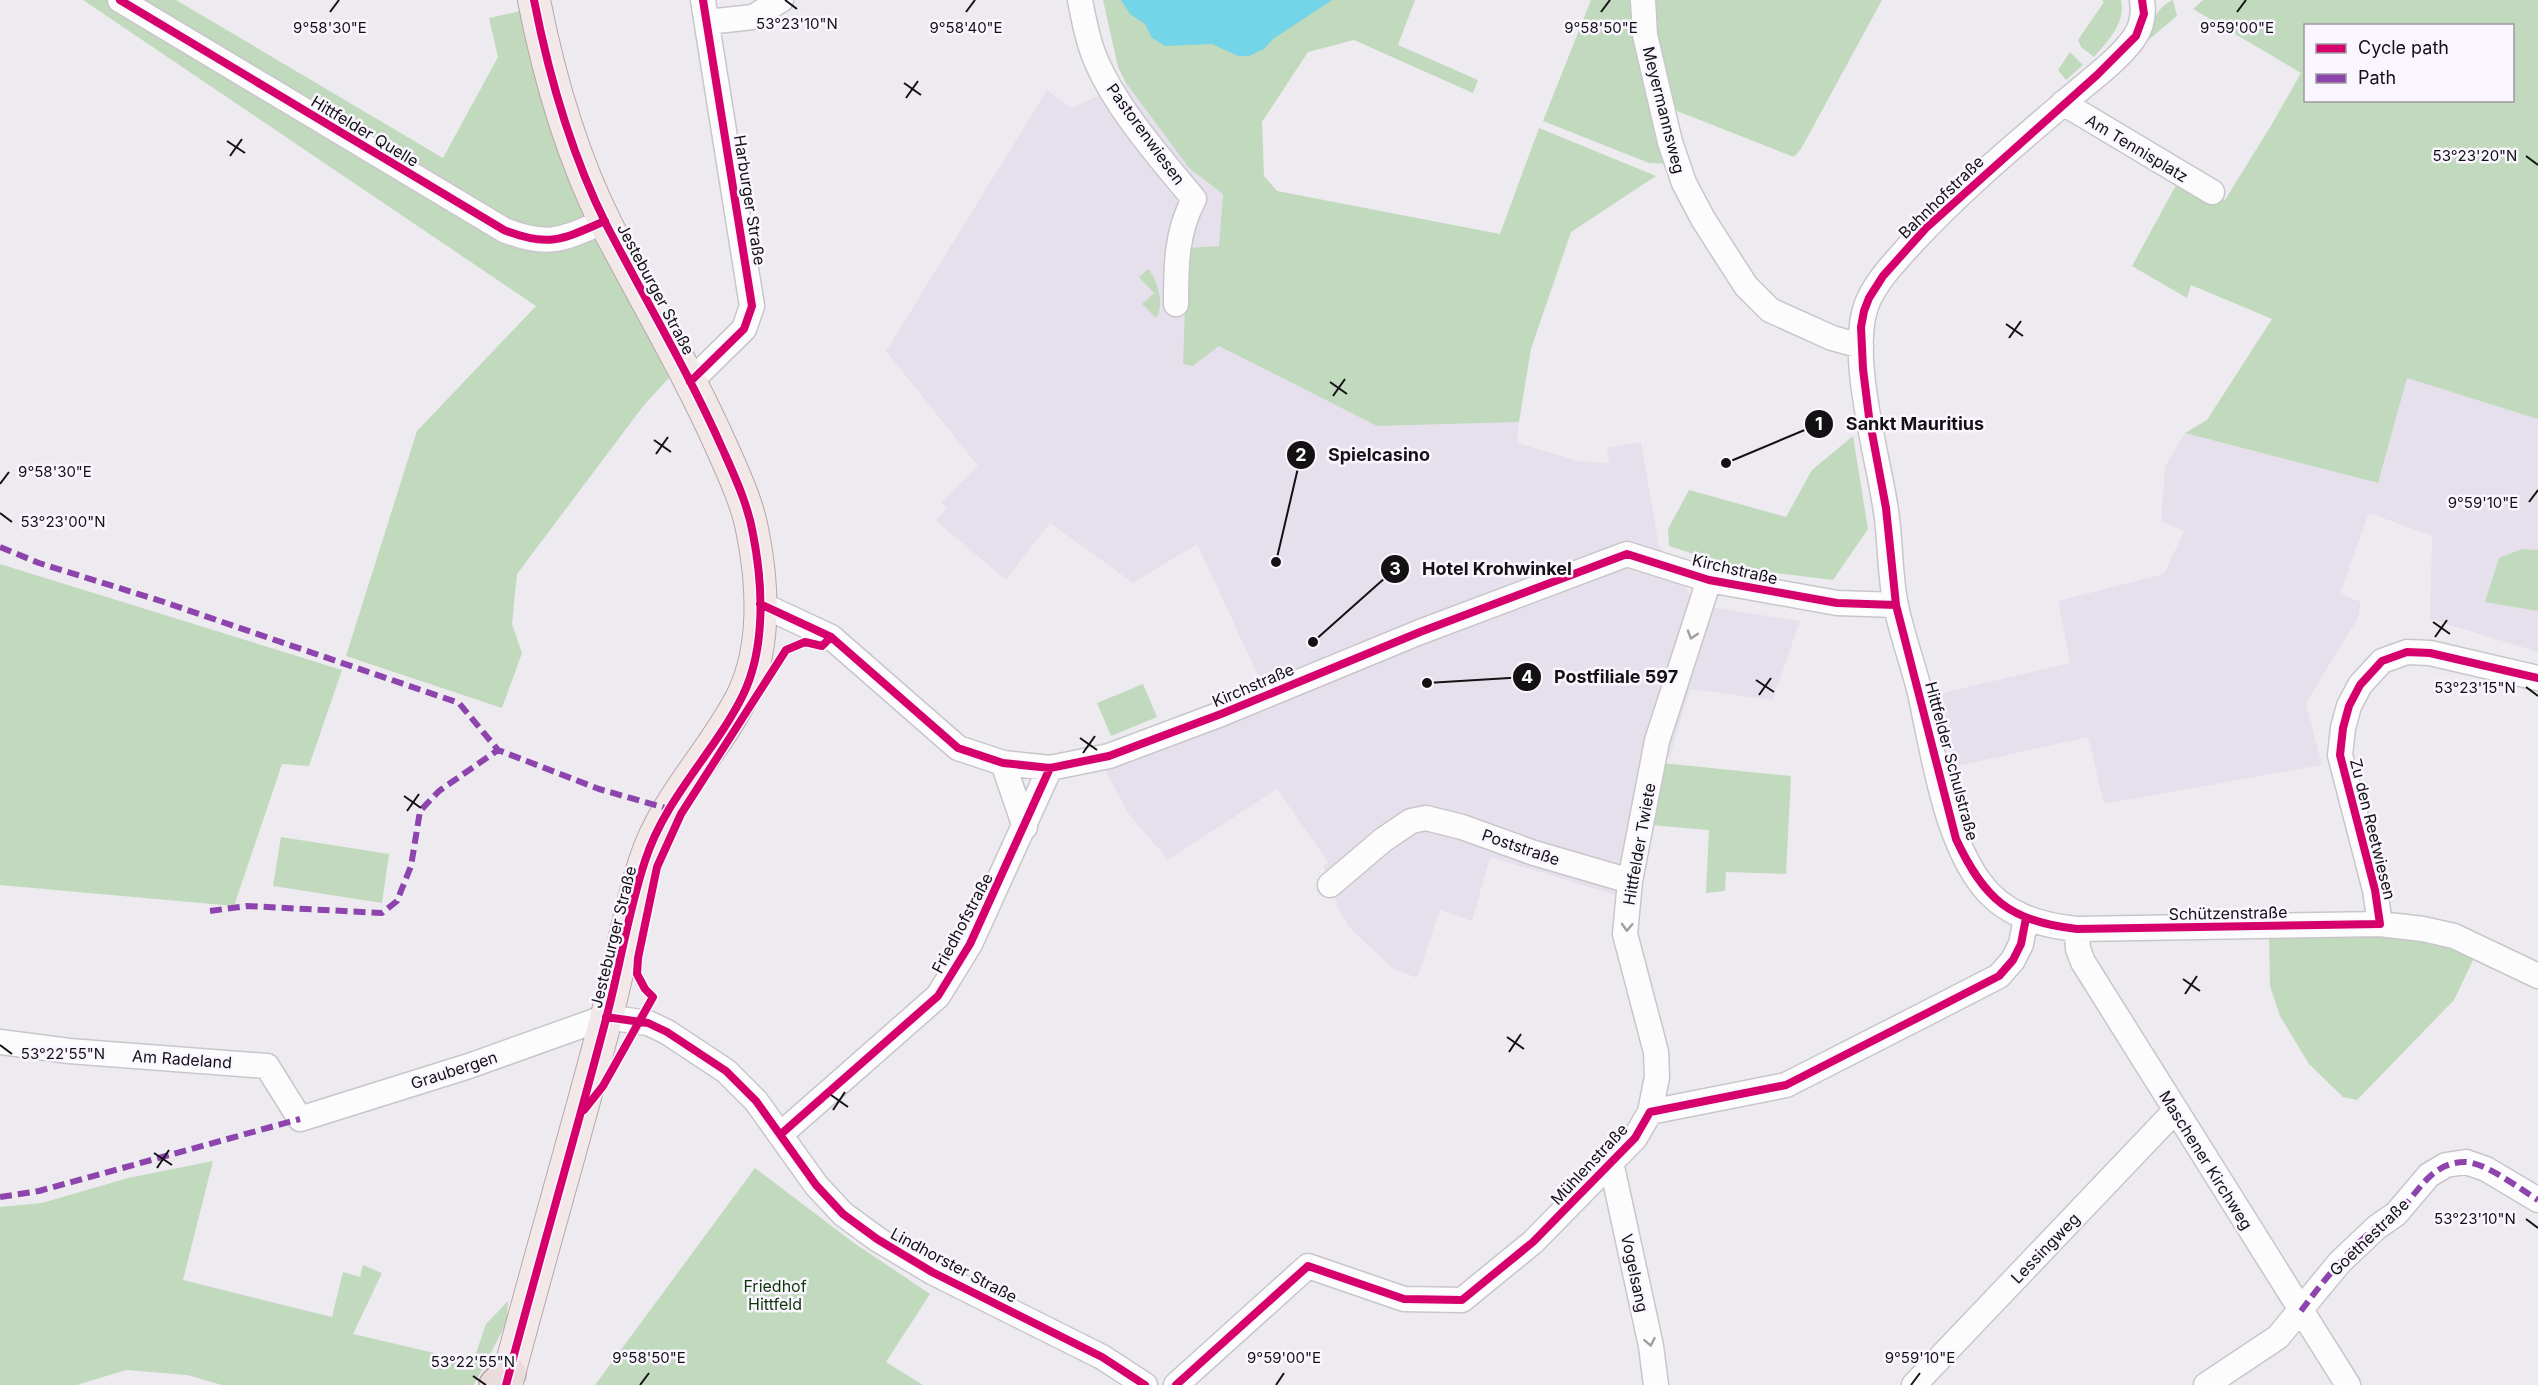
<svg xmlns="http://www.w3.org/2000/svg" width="2538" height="1385" font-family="Inter,sans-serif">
<rect width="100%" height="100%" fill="#eeebf0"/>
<path fill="#e6e0ec" d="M 1126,83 L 1189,168 L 1223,194 L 1219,246 L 1187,248 L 1194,366 L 1219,346 L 1377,426 L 1519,422 L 1517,443 L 1579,461 L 1609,463 L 1607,448 L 1641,442 L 1659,546 L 1697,605 L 1800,621 L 1773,700 L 1690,689 L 1670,757 L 1648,755 L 1615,895 L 1490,857 L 1472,921 L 1440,910 L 1417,978 L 1392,968 L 1348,926 L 1337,906 L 1334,888 L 1323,867 L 1328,862 L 1277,789 L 1168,860 L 1127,812 L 1103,765 L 1268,697 L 1197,544 L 1133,583 L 1050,523 L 1006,580 L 935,520 L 947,509 L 941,502 L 978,466 L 886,351 L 1047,90 L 1072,108 Z
M 2406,377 L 2538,419 L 2538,652 L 2430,619 L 2432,536 L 2369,513 L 2340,594 L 2361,602 L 2358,618 L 2306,703 L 2322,765 L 2104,804 L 2088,737 L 1953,767 L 1937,694 L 2070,663 L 2058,601 L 2164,574 L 2184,531 L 2161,521 L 2165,467 L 2185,433 L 2377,483 Z"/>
<path fill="#c1d9bd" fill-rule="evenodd" d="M 83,0 L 176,0 L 443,158 L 498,57 L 489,18 L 524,10 L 635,311 L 669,378 L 644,405 L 517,574 L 512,624 L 522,653 L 502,708 L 346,656 L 417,431 L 536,306 Z
M 1103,0 L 1415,0 L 1398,45 L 1478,80 L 1473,93 L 1354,40 L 1308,52 L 1262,122 L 1264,176 L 1277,191 L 1500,234 L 1539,128 L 1656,176 L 1571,232 L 1531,349 L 1519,422 L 1377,426 L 1219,346 L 1193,366 L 1183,364 L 1187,248 L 1219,246 L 1223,194 L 1189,168 L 1126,83 L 1118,67 Z
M 1591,0 L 1638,0 L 1668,164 L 1649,163 L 1543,121 Z
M 1651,0 L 1882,0 L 1801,149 L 1794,157 L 1677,111 L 1665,79 Z
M 2102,0 L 2121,0 C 2126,23 2108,41 2094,57 L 2081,47 L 2078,40 L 2104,2 Z
M 2173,0 L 2177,16 L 2146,42 C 2150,25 2156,7 2173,0 Z
M 2203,0 L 2538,0 L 2538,419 L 2407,378 L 2378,483 L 2185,433 L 2207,420 L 2272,319 L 2191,285 L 2187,298 L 2132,266 L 2181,176 L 2225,200 L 2272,124 L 2301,73 L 2193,9 ZM 2306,26 L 2512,26 L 2512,100 L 2306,100 Z
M 2070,52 L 2083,65 L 2066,80 L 2058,70 Z
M 1148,269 C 1158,280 1165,306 1156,318 L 1142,304 L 1154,293 L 1139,277 Z
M 1853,436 L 1868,529 L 1833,580 L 1737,568 L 1669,546 L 1668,529 L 1689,490 L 1786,517 L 1812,470 Z
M 2522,549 L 2538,550 L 2538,611 L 2485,602 L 2499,558 Z
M 0,564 L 342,670 L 309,766 L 282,764 L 234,906 L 0,885 Z
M 1143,684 L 1157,717 L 1111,736 L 1097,703 Z
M 1662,763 L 1791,776 L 1786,874 L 1726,872 L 1725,891 L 1706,893 L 1709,830 L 1650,825 Z
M 281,837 L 389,854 L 382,903 L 273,886 Z
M 2269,935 C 2319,935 2372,931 2422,938 C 2441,941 2458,950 2474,958 L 2454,1000 L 2357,1100 L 2343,1097 L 2309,1064 L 2280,1016 L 2270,986 Z
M 213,1161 L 183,1280 L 332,1317 L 343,1272 L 360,1277 L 363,1265 L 382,1273 L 353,1334 L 473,1362 L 486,1324 L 508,1301 L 507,1322 L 474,1385 L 222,1385 L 187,1375 L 126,1370 L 77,1385 L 0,1385 L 0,1207 L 42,1203 L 128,1178 Z
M 755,1168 L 854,1243 L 930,1294 L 886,1362 L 923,1385 L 595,1385 Z"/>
<path fill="#74d4e8" d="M 1121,0 L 1332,0 L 1273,39 L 1264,49 L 1249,56 L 1238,56 L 1212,44 L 1165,46 L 1152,38 L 1145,24 L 1130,14 Z"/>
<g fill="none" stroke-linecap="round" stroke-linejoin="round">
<defs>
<path id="minor" d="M 120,0 L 504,230 C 549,248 563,239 605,221
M 1080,0 C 1084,20 1087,39 1095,58 C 1115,107 1160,158 1194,199 C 1176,233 1176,266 1176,304
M 1643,0 L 1645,35 L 1670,142 L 1684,183 L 1703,219 L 1746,286 L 1770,310 L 1832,338 L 1861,346
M 2142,0 C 2144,13 2142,27 2134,38 C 2116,63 2087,82 2064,103 C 2011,148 1957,194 1910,245 C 1895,262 1879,278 1869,299 C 1846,347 1877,452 1885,505 C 1891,538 1889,573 1896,606 C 1902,635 1913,664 1920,693 C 1933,752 1944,832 1979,881 C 2002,914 2038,925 2077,929 L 2380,924 L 2423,929 L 2454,936 L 2538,976
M 707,22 L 753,17 L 781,0
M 2063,103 L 2212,192
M 690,382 L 744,329 L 752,306 L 703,0
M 760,604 L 831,637 L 958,748 L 1003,763 L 1050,768 L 1109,756 L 1221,714 L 1420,632 L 1627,554 L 1709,580 L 1837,603 L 1896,605
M 1003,763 L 1025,827
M 1330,885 L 1383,840 L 1411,821 L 1426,818 L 1462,827 L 1534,853 L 1630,881
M 2380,924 L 2375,890 L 2340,755 L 2343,728 L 2349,706 L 2360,685 L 2382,661 L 2407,652 L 2430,653 L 2538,678
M 2077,929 L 2078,949 L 2083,962 L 2348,1385
M 0,1042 L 69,1051 L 267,1066 L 300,1119 L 469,1066 L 606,1017 L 648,1023 L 667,1032 L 726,1071 L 756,1101 L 816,1185 L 843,1214 L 877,1239 L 932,1272 L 1102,1357 L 1145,1385
M 1650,1112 L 1786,1085 L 1933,1010 L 1999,976 L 2013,960 L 2021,944 L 2026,918
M 781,1134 L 938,996 L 970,944 L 1050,768
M 1611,1162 L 1651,1346 L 1656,1385
M 1176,1385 L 1308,1266 L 1404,1299 L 1462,1300 L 1533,1242 L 1635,1138 L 1650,1112 L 1657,1077 L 1656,1052 L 1625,934 L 1630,881 L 1657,741 L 1709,580
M 1914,1385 L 2175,1111
M 2206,1385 L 2278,1337 L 2340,1262 L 2377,1227 L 2396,1214 L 2429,1175 L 2446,1165 L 2466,1162 L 2486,1169 L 2538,1200"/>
<path id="major" d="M 506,1385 C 538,1263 574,1141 606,1019 C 620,967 628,912 645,861 C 665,798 715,752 743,695 C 766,647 763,585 753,534 C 748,505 735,477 723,450 C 689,373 646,301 607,226 C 572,156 549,77 534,0"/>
<path id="highway" d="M 496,1385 L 509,1373"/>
</defs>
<use href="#minor" stroke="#c9c6cb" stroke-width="27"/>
<use href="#major" stroke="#b8a7a8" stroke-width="34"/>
<use href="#highway" stroke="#b8a7a8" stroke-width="36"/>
<use href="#minor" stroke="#fcfcfd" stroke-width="24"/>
<use href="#major" stroke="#f2e8e8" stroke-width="32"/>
<use href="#highway" stroke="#ebdcdc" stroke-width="33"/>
<path stroke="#8e44ad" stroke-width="6" stroke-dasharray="12 6" stroke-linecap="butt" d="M 0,547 L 39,563 L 164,602 L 459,703 L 498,750 L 599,789 L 669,809
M 210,911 L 247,906 L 382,913 L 397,901 L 411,866 L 420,811 L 439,791 L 498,750
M 0,1197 L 39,1191 L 300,1119
M 2301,1311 C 2323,1281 2346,1253 2375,1228 C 2382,1222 2391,1219 2398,1213 C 2418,1193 2431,1162 2465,1162 C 2485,1162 2520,1189 2538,1200"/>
<defs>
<path id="cycleway" d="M 120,0 L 504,230 C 549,248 563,239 605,221
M 2142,0 L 2144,14 L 2136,36 L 2097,75 L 1926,228 L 1883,276 L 1869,298 L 1864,311 L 1861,327 L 1863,369 L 1869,417 L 1886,508 L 1896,605 L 1956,839 C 1984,899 2010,922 2077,929 L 2380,924 L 2375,890 L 2340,755 L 2343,728 L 2349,706 L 2360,685 L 2382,661 L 2407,652 L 2430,653 L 2538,678
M 690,382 L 744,329 L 752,306 L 703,0
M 760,604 L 831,637 L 958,748 L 1003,763 L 1050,768 L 1109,756 L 1221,714 L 1420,632 L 1627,554 L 1709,580 L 1837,603 L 1896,605
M 606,1017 L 648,1023 L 667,1032 L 726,1071 L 756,1101 L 816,1185 L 843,1214 L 877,1239 L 932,1272 L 1102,1357 L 1145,1385
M 584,1110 L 603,1086 L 653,997 L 645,989 L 637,974 L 638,958 L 657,867 L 681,814 L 786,650 L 805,642 L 822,646 L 831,637
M 781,1134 L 938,996 L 970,944 L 1050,768
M 506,1385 C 538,1263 574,1141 606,1019 C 620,967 628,912 645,861 C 665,798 715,752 743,695 C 766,647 763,585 753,534 C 748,505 735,477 723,450 C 689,373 646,301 607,226 C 572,156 549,77 534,0
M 1176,1385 L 1308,1266 L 1404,1299 L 1462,1300 L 1533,1242 L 1635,1138 L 1650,1112 L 1786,1085 L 1933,1010 L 1999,976 L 2013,960 L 2021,944 L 2026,918"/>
</defs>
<use href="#cycleway" stroke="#faf6ff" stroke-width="11"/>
<use href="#cycleway" stroke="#d6006c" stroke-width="8"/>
</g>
<defs><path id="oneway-chevron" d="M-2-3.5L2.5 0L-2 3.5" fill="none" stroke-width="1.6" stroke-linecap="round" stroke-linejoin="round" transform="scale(1.5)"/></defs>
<g stroke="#9f9ea0">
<use href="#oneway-chevron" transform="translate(1692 635) rotate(108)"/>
<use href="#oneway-chevron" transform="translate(1627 927) rotate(92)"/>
<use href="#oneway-chevron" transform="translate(1650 1342) rotate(79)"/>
</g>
<path fill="none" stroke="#131114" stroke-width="2" d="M 785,0 L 797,9M 330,12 L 339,0M 966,12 L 975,0M 1601,12 L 1610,0M 2237,12 L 2246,0M 904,83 L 921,95M 906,98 L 918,81M 227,141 L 245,153M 230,156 L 242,139M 2526,156 L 2538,165M 2006,324 L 2023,336M 2009,338 L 2021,321M 1330,382 L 1347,394M 1333,396 L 1345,379M 654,440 L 671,452M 656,454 L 668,437M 0,484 L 9,472M 2529,502 L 2538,490M 0,513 L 12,522M 2433,622 L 2450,634M 2435,637 L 2447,620M 1756,680 L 1774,692M 2526,687 L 2538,696M 1759,695 L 1771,678M 1080,738 L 1097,750M 1083,753 L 1095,736M 404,796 L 421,808M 407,811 L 419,794M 2183,979 L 2200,991M 2185,994 L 2197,976M 1507,1037 L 1524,1049M 0,1045 L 12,1054M 1509,1052 L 1521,1034M 831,1095 L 848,1107M 833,1110 L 845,1092M 154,1153 L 172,1165M 157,1168 L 169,1150M 2526,1219 L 2538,1228M 473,1376 L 486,1385M 640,1385 L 649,1373M 1276,1385 L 1284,1373M 1911,1385 L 1920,1373"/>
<g text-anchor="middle" stroke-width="5" stroke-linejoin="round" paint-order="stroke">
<g font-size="16" fill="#131114" stroke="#faf6ff">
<text transform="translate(1664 110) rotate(76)" y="6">Meyermannsweg</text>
<text transform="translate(365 131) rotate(31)" y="6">Hittfelder Quelle</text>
<text transform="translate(1146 134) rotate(54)" y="6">Pastorenwiesen</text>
<text transform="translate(2137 148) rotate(31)" y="6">Am Tennisplatz</text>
<text transform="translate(1941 197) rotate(-44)" y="6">Bahnhofstraße</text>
<text transform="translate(750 200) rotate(81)" y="6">Harburger Straße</text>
<text transform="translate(656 289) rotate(62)" y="6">Jesteburger Straße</text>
<text transform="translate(1735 569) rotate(13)" y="6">Kirchstraße</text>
<text transform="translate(1253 685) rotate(-23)" y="6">Kirchstraße</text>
<text transform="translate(1952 761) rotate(75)" y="6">Hittfelder Schulstraße</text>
<text transform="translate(2373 829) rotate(76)" y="6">Zu den Reetwiesen</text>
<text transform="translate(1639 844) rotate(-80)" y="6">Hittfelder Twiete</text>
<text transform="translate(1521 847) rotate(19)" y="6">Poststraße</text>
<text transform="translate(2228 913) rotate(-1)" y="6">Schützenstraße</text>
<text transform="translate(962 923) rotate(-62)" y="6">Friedhofstraße</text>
<text transform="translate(613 937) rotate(-76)" y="6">Jesteburger Straße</text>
<text transform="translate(182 1059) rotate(4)" y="6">Am Radeland</text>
<text transform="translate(454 1070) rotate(-18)" y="6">Graubergen</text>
<text transform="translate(2206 1160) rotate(58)" y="6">Maschener Kirchweg</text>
<text transform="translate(1589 1164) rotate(-47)" y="6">Mühlenstraße</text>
<text transform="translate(2369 1237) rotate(-44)" y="6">Goethestraße</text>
<text transform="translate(2045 1248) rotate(-46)" y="6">Lessingweg</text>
<text transform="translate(954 1265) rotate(28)" y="6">Lindhorster Straße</text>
<text transform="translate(1635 1273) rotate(78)" y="6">Vogelsang</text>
</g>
<g font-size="16" fill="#0d3705" stroke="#faf6ff">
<text x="775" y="1292">Friedhof<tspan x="775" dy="18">Hittfeld</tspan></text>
</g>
</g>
<g font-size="15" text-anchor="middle" fill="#131114" stroke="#faf6ff" stroke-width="5" stroke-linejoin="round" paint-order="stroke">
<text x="797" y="29">53°23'10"N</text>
<text x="330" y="33">9°58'30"E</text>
<text x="966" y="33">9°58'40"E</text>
<text x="1601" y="33">9°58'50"E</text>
<text x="2237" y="33">9°59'00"E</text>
<text x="2475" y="161">53°23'20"N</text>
<text x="55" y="477">9°58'30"E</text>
<text x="2483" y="508">9°59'10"E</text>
<text x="63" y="527">53°23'00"N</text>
<text x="2475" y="693">53°23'15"N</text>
<text x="63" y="1059">53°22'55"N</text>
<text x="2475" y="1224">53°23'10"N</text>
<text x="649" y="1363">9°58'50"E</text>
<text x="1284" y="1363">9°59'00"E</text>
<text x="1920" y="1363">9°59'10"E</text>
<text x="473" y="1367">53°22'55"N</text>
</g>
<path fill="none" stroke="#131114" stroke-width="2" d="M1726 463L1819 424M1276 562L1301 455M1313 642L1395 569M1427 683L1527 677"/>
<g fill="#131114" stroke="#faf6ff" stroke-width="2">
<circle cx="1726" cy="463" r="6"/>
<circle cx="1276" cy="562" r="6"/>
<circle cx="1313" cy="642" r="6"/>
<circle cx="1427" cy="683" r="6"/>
<circle cx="1819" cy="424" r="15"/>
<circle cx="1301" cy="455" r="15"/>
<circle cx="1395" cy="569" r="15"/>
<circle cx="1527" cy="677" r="15"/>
</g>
<g font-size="18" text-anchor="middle" font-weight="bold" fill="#fff">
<text x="1819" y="430">1</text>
<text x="1301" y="461">2</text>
<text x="1395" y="575">3</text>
<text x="1527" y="683">4</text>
</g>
<g font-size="18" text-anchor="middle" font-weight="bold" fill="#131114" stroke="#faf6ff" stroke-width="5" stroke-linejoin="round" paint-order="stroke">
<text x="1915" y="430">Sankt Mauritius</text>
<text x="1379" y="461">Spielcasino</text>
<text x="1497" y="575">Hotel Krohwinkel</text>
<text x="1616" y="683">Postfiliale 597</text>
</g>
<rect x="2304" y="24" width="210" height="78" fill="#faf6ff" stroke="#9e9aa1" stroke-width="1.5"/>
<rect x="2316" y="44" width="30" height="9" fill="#d6006c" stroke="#9e9aa1" stroke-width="1.5"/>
<text x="2358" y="54" font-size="18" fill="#131114">Cycle path</text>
<rect x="2316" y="74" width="30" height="9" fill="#8e44ad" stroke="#9e9aa1" stroke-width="1.5"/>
<text x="2358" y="84" font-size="18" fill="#131114">Path</text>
</svg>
